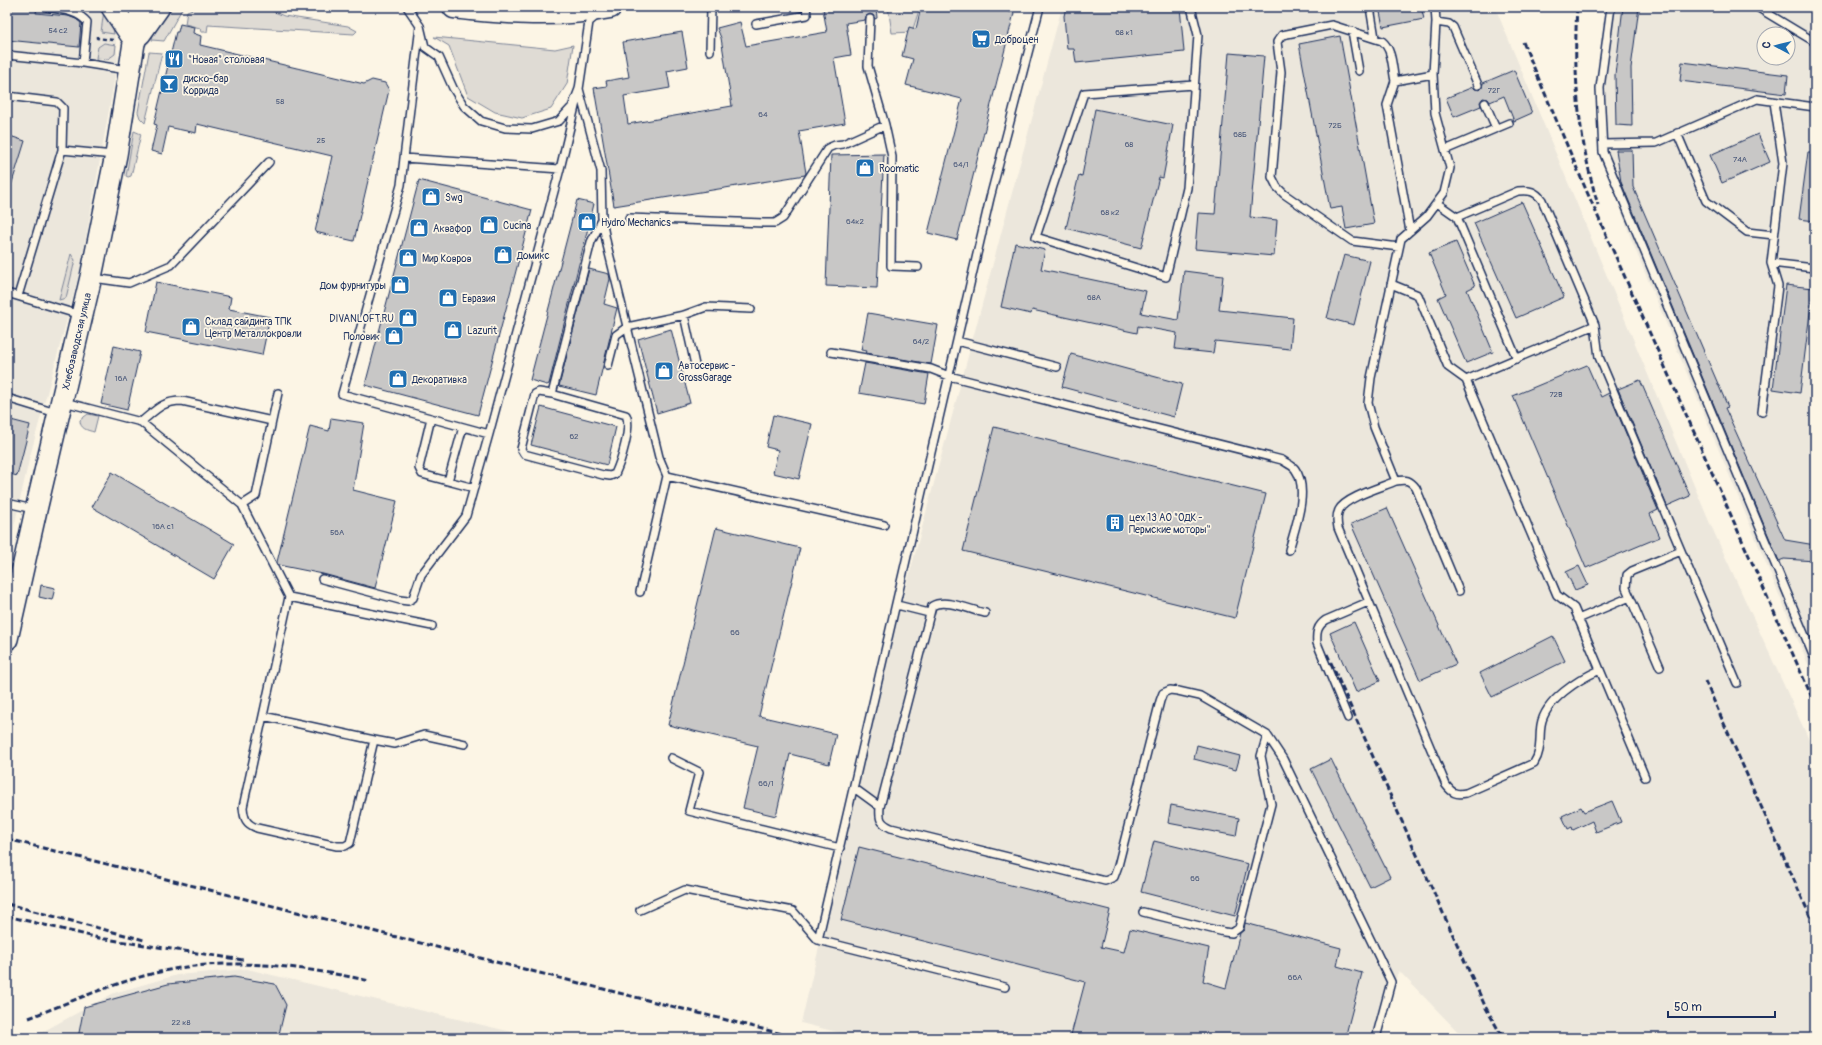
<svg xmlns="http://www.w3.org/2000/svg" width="1822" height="1045" font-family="Pangolin,sans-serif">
<rect width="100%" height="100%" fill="#fcf5e5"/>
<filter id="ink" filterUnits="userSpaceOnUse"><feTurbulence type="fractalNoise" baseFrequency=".025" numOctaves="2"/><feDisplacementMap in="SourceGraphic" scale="8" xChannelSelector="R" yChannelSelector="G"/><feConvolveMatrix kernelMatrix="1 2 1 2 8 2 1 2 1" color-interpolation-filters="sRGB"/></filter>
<g filter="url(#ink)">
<path fill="#ece7dc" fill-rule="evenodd" d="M 7,7 L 106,7 L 114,25 L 118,60 L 80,271 L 29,460 L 7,558 Z
M 1062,7 L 1495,7 L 1708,519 L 1815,753 L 1815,1038 L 1464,1038 L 1399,971 L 1372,1038 L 860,1038 L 801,1023 L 895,628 Z
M 1612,7 L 1815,7 L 1815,681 L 1631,239 L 1606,164 L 1603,116 ZM 1764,34 L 1788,34 L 1788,58 L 1764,58 Z
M 247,969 L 537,1038 L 31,1038 L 114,993 L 177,975 Z"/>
<path fill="#dfdbd4" stroke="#7d8599" d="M 167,7 L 183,7 L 164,41 L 152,40 L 154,28 Z
M 199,7 L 263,7 L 284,16 L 348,26 L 357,31 L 354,34 L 208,25 L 207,32 L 201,32 L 200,28 L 185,24 L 187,11 Z
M 888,7 L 920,7 L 912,32 L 892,33 Z
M 104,10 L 112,23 L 114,34 L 101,32 Z
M 434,37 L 555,49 L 573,45 L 567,84 L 551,109 L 522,118 L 495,112 L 468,96 L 449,46 Z
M 104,43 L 116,45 L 115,54 L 108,59 L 96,58 L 98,47 Z
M 149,52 L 162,53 L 145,123 L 140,118 L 138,112 Z
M 134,131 L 141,134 L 131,176 L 128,177 L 126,176 Z
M 71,254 L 75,260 L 66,298 L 59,300 Z
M 88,414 L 98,416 L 94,432 C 87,430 80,429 80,420 Z"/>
<path fill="#c8c7c6" stroke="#1b2f5e" d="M 7,7 L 37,8 L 36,13 L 68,16 L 76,19 L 81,23 L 79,47 L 7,40 Z
M 837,7 L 876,7 L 877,18 L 875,19 L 873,15 L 870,14 L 866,16 L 865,20 L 846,23 L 851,55 L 834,58 L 845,123 L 799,131 L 806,173 L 805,175 L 614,206 L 594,88 L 607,86 L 606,81 L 629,77 L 623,42 L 682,32 L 688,67 L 667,71 L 670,88 L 624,96 L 628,124 L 732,106 L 721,38 L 717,28 L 740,22 L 746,46 L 827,32 L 823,9 Z
M 921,7 L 992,7 L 1014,13 L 957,240 L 928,233 L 962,99 L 906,85 L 913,59 L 902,56 L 909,27 L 916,29 Z
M 1066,7 L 1180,7 L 1184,52 L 1076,63 L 1074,49 L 1067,49 L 1064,16 Z
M 1379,7 L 1421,7 L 1424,19 L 1383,27 Z
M 1623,7 L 1639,7 L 1631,68 L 1632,126 L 1616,125 L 1615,75 Z
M 180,24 L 194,27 L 193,33 L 201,36 L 200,45 L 364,84 L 372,80 L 385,83 L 389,90 L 354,241 L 315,232 L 332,156 L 197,124 L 196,133 L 168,127 L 162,154 L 151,151 L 157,125 L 154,124 L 176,32 L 178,32 Z
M 1340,36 L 1374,224 L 1346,229 L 1342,207 L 1330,209 L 1299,44 Z
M 1229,53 L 1264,56 L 1250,217 L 1277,220 L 1274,256 L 1195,249 L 1198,213 L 1215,214 Z
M 1682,62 L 1788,75 L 1786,94 L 1680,81 Z
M 1514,70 L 1532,113 L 1514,121 L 1504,96 L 1490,102 L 1488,99 L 1483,98 L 1480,102 L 1481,106 L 1454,117 L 1446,98 L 1473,87 L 1475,89 L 1480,90 L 1482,88 L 1483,83 Z
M 1095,109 L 1173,125 L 1163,178 L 1159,177 L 1141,248 L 1066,228 L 1079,175 L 1082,176 Z
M 1758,134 L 1770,162 L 1722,183 L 1710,155 Z
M 7,135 L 25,141 L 10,189 L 7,189 Z
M 1616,150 L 1632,150 L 1633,187 L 1728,407 L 1725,408 L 1785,540 L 1815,545 L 1815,561 L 1784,559 L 1779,561 L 1621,182 Z
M 1808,152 L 1815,152 L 1815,221 L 1799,219 Z
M 884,154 L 877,288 L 826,286 L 831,155 Z
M 419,180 L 532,210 L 478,415 L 365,385 Z
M 577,200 L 594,204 L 549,384 L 547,385 L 530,380 Z
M 1522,202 L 1564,297 L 1516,318 L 1474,223 Z
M 1456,242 L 1475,286 L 1467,290 L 1493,352 L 1466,363 L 1438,298 L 1446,294 L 1429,253 Z
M 1015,243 L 1045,250 L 1041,269 L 1146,291 L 1141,313 L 1178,320 L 1184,271 L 1223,276 L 1219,310 L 1293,318 L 1290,349 L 1215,341 L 1213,353 L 1175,349 L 1177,333 L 1138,326 L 1137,333 L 1032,310 L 1031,314 L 1001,307 Z
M 1344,255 L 1370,261 L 1354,325 L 1327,318 Z
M 589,269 L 609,274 L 610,279 L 604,304 L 617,308 L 596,395 L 559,386 Z
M 156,282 L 231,297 L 229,309 L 270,317 L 262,355 L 146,332 Z
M 1786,285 L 1813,288 L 1800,393 L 1773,389 Z
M 868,313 L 938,325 L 931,364 L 866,353 L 867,351 L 861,350 Z
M 671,329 L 690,403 L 657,413 L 638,339 Z
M 114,346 L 140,352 L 127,410 L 101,404 Z
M 1071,354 L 1182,384 L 1174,417 L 1062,387 Z
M 865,363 L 929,374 L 924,404 L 859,393 Z
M 1587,365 L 1601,397 L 1609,393 L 1658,510 L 1650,514 L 1660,537 L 1586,568 L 1513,396 Z
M 1640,380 L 1690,496 L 1667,506 L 1618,389 Z
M 541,407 L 616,427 L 607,465 L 531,445 Z
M 773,415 L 812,424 L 799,479 L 773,473 L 778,450 L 766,447 Z
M 331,418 L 364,423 L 353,490 L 397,501 L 375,588 L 323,574 L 278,565 L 277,562 L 310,426 L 329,431 Z
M 7,419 L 30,425 L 17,476 L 7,473 Z
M 994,427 L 1266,494 L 1235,618 L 963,551 Z
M 112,472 L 234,544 L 214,579 L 92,507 Z
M 1387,508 L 1456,664 L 1420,680 L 1351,524 Z
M 716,528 L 800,548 L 759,716 L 836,734 L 829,764 L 790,754 L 776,816 L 743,808 L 758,746 L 668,725 Z
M 1579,566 L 1588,585 L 1575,590 L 1566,572 Z
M 41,585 L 55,588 L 52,600 L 39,597 Z
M 1354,622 L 1380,681 L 1356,692 L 1330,633 Z
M 1553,636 L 1565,661 L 1492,697 L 1480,673 Z
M 1197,745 L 1240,756 L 1236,770 L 1194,759 Z
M 1331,759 L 1390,877 L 1370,887 L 1311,769 Z
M 1612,801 L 1621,822 L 1596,832 L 1592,821 L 1573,830 L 1572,827 L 1568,829 L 1562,816 L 1581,807 L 1584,812 Z
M 1171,805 L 1239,818 L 1236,836 L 1168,823 Z
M 1154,841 L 1248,864 L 1235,916 L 1141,892 Z
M 859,847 L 1110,910 L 1101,947 L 1124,952 L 1130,929 L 1209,948 L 1203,981 L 1226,988 L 1240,933 L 1244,930 L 1245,923 L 1341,948 L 1337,966 L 1362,973 L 1345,1038 L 1078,1038 L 1071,1035 L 1085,982 L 841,920 Z
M 234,977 L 275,984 L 286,1005 L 278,1038 L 78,1038 L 84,1007 L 168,984 Z"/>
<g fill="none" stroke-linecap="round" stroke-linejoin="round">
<defs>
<path id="lane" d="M 47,7 C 61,10 77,10 87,22 L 83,63
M 407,7 L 420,26 L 425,47 L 439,57 L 453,88 L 464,106 L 481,121 L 505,128 L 532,129 L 559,121 L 572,107 L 579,89 L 589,22 L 596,16
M 1191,7 L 1198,35 L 1187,188 L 1166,277 L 1036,237 L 1084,93 L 1194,85
M 1370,7 L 1375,38
M 1435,7 L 1436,22 L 1433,74 L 1435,113 L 1450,168 L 1444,193 L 1427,216 L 1401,239 L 1371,378 L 1368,403 L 1374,427 L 1396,481 C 1406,479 1410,480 1416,488 L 1459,591
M 1611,7 L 1600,88 L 1603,152 L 1813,655
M 1757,7 L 1815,42
M 1436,22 L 1449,24 L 1453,27 L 1478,85
M 756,24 L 807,15 L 806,7
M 420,26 L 404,158 L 560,169 L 579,90
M 1352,31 L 1359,71
M 710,51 L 711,7
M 7,55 L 83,63 L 127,70
M 1395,81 L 1387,105 L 1410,231
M 7,96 L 57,102 L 63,108 L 62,150 L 18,296
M 1485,103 L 1496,128
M 885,125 L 892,157 L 891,266 L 918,267
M 1677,133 L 1706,201 L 1747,232 L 1774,235
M 1603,144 L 1656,143 L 1757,99 L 1815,107
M 62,150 L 114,155
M 1445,150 L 1509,123
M 404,158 L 401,185 L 342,394 L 489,434 L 560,169
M 1437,203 L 1457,217 L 1517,359
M 1457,217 L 1518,191 C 1530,190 1535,191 1542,200 L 1595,325 L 1466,380
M 629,218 L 764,223 L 775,223 L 783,218 L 828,148 L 835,145 L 843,144 L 885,125 L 868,66 L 870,19
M 602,220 L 607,245 L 659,457 L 667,476 L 884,525
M 1399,247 L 1352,241 L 1284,194 L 1277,187 L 1272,177 L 1281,72 L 1277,42 L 1282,35 L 1332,25 L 1382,41 C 1393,50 1392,68 1395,81 L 1433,74
M 1771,263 L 1814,268
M 93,278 L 129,283 L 171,265 L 269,162
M 1391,284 L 1418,295 L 1448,367 L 1466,380 L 1557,595 L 1574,608 L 1645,777
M 7,293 L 80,315
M 684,315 L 695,365
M 1595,325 L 1599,357 L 1737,683
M 957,341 L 1057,367
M 831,352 L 931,369 L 949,376 L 1282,460 C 1286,463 1292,465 1295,469 C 1310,489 1295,528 1289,550
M 608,366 L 616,335 L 627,327 L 684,315 L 706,307 L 751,309
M 552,394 L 539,392 L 535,394 L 521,449 L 524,454 L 603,475 L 610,476 L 615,474 C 621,461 632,427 626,415 L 552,394 L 591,242 L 602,220 L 601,171 L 579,89
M 7,398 L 56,413
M 64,402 L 141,422 L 242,505 L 289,597 L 432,626
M 1762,412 L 1778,286 L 1771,263 L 1783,163 L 1774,102
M 431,418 L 419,468 L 422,474 L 429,476 L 474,488
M 141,422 C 156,410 162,401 182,401 L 272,421
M 448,481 L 463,427
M 1396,481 C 1382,487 1346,497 1339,510 C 1336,516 1337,522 1338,528 L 1446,785 C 1452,793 1456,795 1466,793 L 1534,763 C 1542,751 1539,738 1541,725 C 1545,700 1579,679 1600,670
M 7,503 L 33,509
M 242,505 L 256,496 L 278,393
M 322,579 L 400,600 L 408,601 L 413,598 L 421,575 L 466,516 L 489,434
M 640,592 L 667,476
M 1630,597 L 1660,667
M 897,605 L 929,613
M 1578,619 L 1630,597 L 1626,588 L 1627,575 L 1632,571 L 1681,551
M 263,716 L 374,740 L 350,843 L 345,846 L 337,846 L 257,828 C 246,824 244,819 243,807 L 289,597
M 1348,718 L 1317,643 C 1316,633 1317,626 1326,620 L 1368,602
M 374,740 L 395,744 L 424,735 L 465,744
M 671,758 L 699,772 L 689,811 L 840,848
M 854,788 L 880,807 C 879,819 880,823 891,828 L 1105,881 L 1114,877 L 1118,866 L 1160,701 L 1163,693 L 1170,690 L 1178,691 L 1200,696 L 1267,735 L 1283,759 L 1391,982 L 1376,1038
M 880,807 L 932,606 C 946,598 970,610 985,613
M 640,910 L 685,890 L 793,911 L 818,940
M 1143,912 L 1224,932 L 1232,933 L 1239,928 L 1271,804 L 1261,756 L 1267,735
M 1005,987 L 818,940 L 990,198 L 1040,7"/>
<path id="secondary" d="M 112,7 L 135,41
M 140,34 L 159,7
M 7,639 L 36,510 L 91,277 L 116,155 L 134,43 L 142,7"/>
<path id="primary" d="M 454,7 C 506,13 558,17 610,7"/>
</defs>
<use href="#lane" stroke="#1b2f5e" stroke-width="10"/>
<use href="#secondary" stroke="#1b2f5e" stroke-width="24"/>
<use href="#primary" stroke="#1b2f5e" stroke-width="25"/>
<path stroke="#1b2f5e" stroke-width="2.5" stroke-dasharray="4 3" stroke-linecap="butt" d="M 97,36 L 97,38 L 113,40"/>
<use href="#lane" stroke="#fcf5e5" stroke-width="7"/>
<use href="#secondary" stroke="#fcf5e5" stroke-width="21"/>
<use href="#primary" stroke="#fcf5e5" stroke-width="22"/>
<path stroke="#1b2f5e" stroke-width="3" stroke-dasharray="6 3" stroke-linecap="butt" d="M 1577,7 C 1573,77 1578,137 1598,205
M 1523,42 L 1587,192 L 1815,704
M 1327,654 L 1465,962 L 1486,1008 L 1503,1038
M 1705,681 L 1815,927
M 7,839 L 798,1038
M 7,904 L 144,940
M 7,916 L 99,938 L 243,960
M 29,1018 C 80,998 131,975 186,967 C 246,959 311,968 370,981"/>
</g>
</g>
<defs>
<symbol id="supermarket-square" viewBox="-11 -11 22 22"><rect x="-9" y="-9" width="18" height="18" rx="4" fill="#1f6fb2" stroke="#fcf5e5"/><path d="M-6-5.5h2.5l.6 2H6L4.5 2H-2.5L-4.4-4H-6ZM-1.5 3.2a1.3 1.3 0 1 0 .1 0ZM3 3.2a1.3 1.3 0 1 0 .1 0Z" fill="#fff"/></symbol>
<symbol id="restaurant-square" viewBox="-11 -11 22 22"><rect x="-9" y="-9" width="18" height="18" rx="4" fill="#1f6fb2" stroke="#fcf5e5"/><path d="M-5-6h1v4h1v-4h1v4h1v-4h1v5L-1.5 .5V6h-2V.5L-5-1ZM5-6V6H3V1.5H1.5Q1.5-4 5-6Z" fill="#fff"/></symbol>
<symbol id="bar-square" viewBox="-11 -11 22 22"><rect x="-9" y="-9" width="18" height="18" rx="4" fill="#1f6fb2" stroke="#fcf5e5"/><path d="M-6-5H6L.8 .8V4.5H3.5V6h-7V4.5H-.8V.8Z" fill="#fff"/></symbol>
<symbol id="shop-square" viewBox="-11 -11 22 22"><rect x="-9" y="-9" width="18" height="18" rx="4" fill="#1f6fb2" stroke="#fcf5e5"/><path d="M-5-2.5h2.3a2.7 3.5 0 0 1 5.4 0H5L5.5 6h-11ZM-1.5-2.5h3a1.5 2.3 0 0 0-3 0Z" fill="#fff"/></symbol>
<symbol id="building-square" viewBox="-11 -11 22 22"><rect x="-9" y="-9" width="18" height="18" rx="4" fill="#1f6fb2" stroke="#fcf5e5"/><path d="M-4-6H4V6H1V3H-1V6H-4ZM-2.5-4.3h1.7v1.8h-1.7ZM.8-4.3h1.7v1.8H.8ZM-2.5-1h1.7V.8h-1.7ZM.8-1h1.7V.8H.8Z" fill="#fff"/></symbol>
</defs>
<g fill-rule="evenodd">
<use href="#supermarket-square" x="970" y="28" width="22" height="22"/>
<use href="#restaurant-square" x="163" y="48" width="22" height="22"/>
<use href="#bar-square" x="158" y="73" width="22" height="22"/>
<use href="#shop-square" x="854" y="157" width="22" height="22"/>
<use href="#shop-square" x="420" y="186" width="22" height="22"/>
<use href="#shop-square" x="576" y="211" width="22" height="22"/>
<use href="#shop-square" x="478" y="214" width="22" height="22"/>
<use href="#shop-square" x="408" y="217" width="22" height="22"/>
<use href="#shop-square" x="492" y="244" width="22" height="22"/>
<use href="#shop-square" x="397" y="247" width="22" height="22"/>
<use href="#shop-square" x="389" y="274" width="22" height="22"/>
<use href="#shop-square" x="437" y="287" width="22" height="22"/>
<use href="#shop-square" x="397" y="307" width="22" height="22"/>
<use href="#shop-square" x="180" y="316" width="22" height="22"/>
<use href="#shop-square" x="442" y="319" width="22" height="22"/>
<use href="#shop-square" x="383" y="325" width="22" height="22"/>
<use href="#shop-square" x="653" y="360" width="22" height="22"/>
<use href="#shop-square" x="387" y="368" width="22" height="22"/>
<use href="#building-square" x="1104" y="512" width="22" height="22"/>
</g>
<g text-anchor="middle" stroke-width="3.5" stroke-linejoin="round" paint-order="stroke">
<g font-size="8" fill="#465578">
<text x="58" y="33">54 с2</text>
<text x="1124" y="35">68 к1</text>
<text x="1494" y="93">72Г</text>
<text x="280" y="104">58</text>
<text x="763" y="117">64</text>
<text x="1335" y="128">72Б</text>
<text x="1240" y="137">68Б</text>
<text x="321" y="143">25</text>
<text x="1129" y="147">68</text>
<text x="1740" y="162">74А</text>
<text x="961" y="167">64/1</text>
<text x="1110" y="215">68 к2</text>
<text x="855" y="224">64к2</text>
<text x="1094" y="300">68А</text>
<text x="921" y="344">64/2</text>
<text x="121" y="381">16А</text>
<text x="1556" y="397">72В</text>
<text x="574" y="439">62</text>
<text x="163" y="529">16А с1</text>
<text x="337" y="535">56А</text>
<text x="735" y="635">66</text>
<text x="766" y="786">66/1</text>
<text x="1195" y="881">66</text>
<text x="1295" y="980">66А</text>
<text x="181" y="1025">22 к8</text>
</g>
<g font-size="10" fill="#1b2f5e" stroke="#fcf5e5" text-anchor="start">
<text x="995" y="43">Доброцен</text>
<text x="188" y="63">"Новая" столовая</text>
<text x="183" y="82">диско-бар<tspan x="183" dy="12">Коррида</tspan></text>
<text x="879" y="172">Roomatic</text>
<text x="445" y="201">Swg</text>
<text x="601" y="226">Hydro Mechanics</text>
<text x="503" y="229">Cucina</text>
<text x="433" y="232">Аквафор</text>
<text x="517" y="259">Домикс</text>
<text x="422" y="262">Мир Ковров</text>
<text x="386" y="289" text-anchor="end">Дом фурнитуры</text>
<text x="462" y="302">Евразия</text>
<text x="394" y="322" text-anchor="end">DIVANLOFT.RU</text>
<text x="205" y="325">Склад сайдинга ТПК<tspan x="205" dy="12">Центр Металлокровли</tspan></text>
<text x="467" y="334">Lazurit</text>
<text x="380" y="340" text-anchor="end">Половик</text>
<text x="678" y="369">Автосервис -<tspan x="678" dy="12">GrossGarage</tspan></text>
<text x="412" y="383">Декоративка</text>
<text x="1129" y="521">цех 13 АО "ОДК -<tspan x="1129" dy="12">Пермские моторы"</tspan></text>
</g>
<g font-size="10" fill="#1b2f5e" stroke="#fcf5e5">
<text transform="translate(76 341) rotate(-77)" y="4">Хлебозаводская улица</text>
</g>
</g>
<rect width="1822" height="1045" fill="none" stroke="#fcf5e5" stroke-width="24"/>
<rect x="12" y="12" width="1798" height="1021" fill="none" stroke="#1b2f5e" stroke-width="1.5" filter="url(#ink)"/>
<g transform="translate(1776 46) rotate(277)"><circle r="19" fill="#fcf5e5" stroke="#a2a6af"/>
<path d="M0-3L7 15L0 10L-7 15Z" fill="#1f6fb2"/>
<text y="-6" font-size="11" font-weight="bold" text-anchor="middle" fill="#1b2f5e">С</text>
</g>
<path d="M1668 1011v6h107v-6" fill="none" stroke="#1b2f5e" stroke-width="2"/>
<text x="1674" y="1011" font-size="12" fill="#1b2f5e" stroke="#fcf5e5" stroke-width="3" paint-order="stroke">50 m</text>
</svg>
